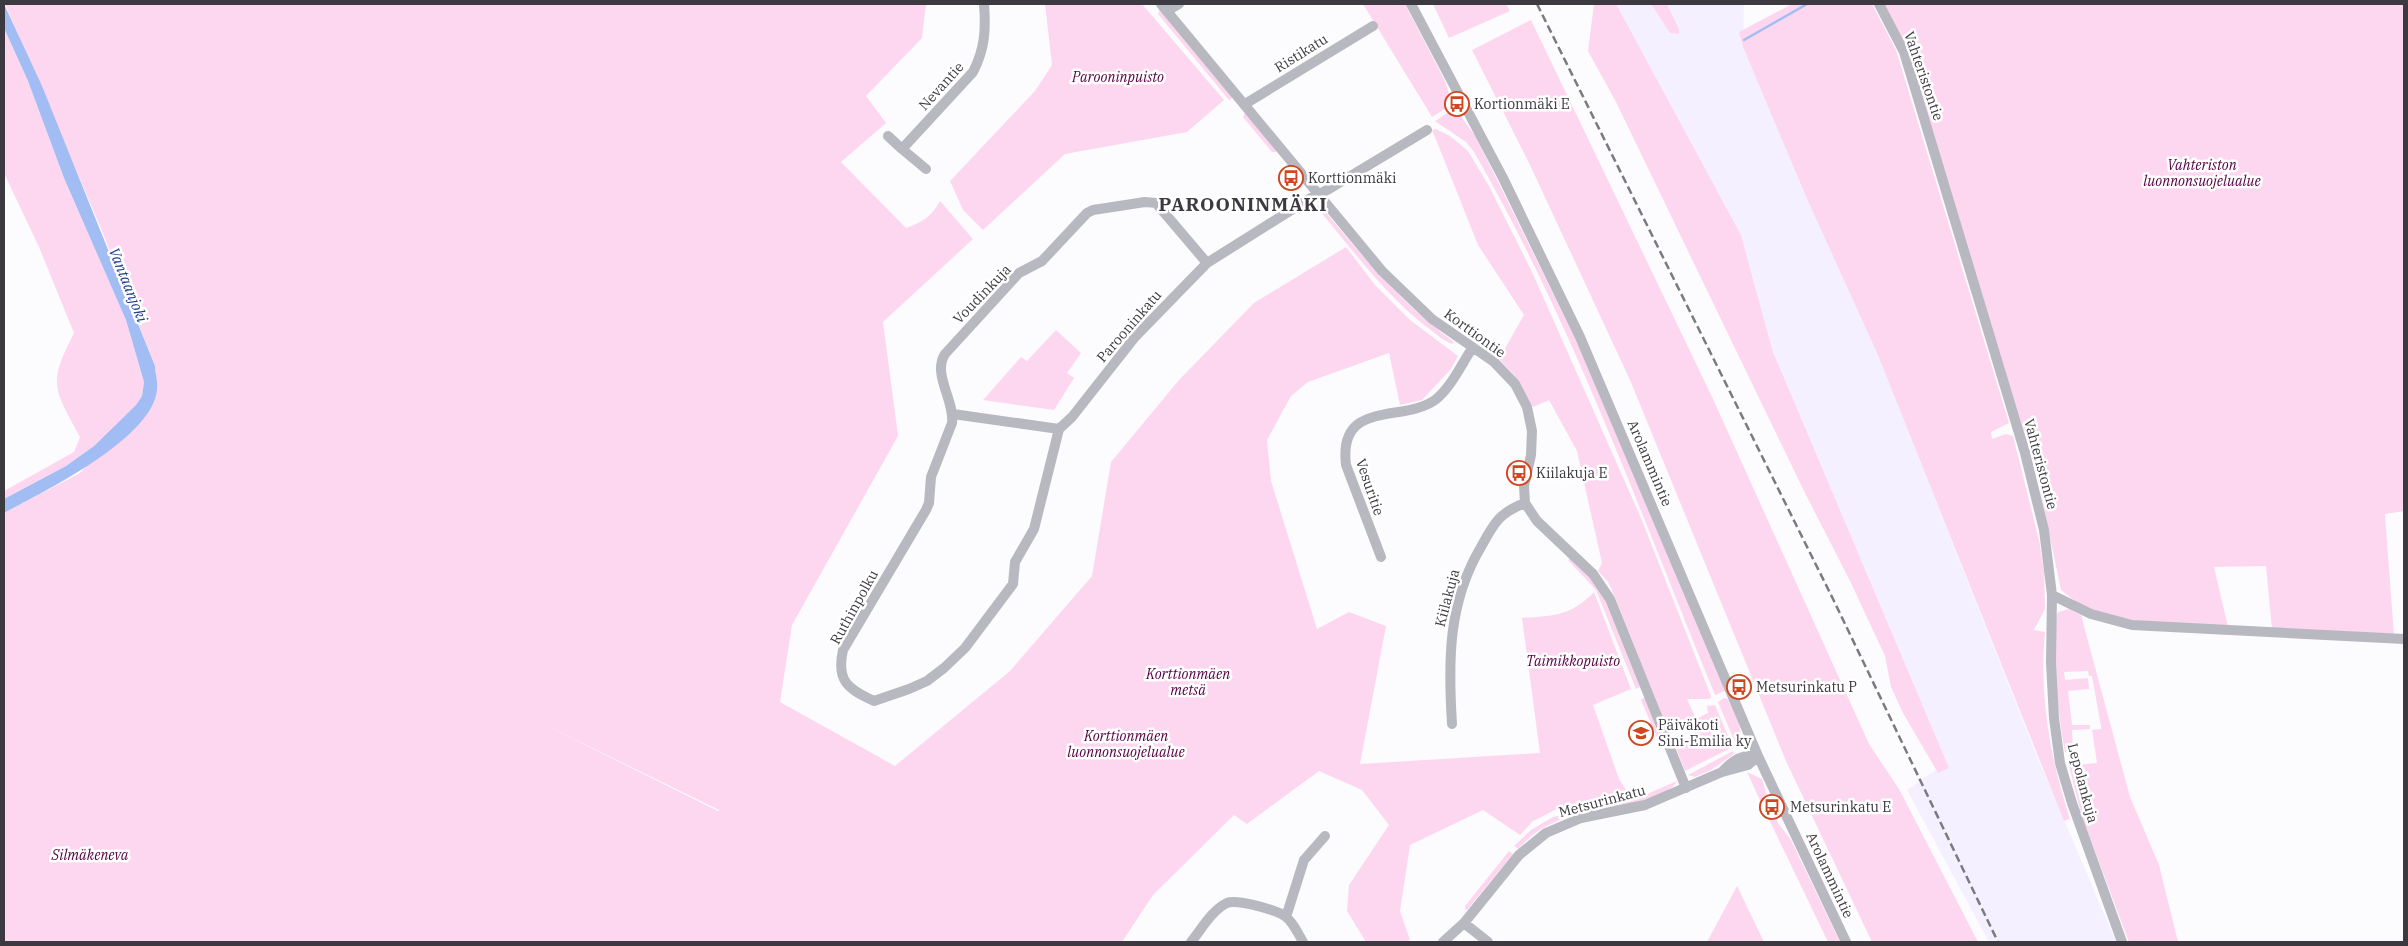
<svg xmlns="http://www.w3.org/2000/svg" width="2408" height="946" font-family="'IBM Plex Serif',serif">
<rect width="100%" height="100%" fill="#fcfbfe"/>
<path fill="#f5f0ff" d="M 1615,4 L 1744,4 L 1743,47 L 1807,199 L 1877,353 L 2036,754 L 2116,942 L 1989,942 L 1907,790 L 1938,768 L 1773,352 L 1741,235 Z"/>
<path fill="#fdd7ef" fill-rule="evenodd" d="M 5,4 L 926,4 L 922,38 L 866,96 L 886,123 L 841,162 L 906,228 C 923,222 932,216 940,201 L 973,239 L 883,322 L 898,436 L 792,625 L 780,702 L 895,766 L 1010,671 L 1092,576 L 1111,462 L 1179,380 L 1254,303 L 1346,247 L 1375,285 L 1410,320 L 1458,356 L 1451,369 L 1422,400 L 1400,405 L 1389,353 L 1308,382 L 1291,396 L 1267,440 L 1271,481 L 1317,629 L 1349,612 L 1386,626 L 1360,764 L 1540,753 L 1522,618 C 1553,616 1571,616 1594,592 L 1631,689 L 1593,705 L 1619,779 L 1628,793 L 1561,807 L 1533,821 L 1520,835 L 1483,810 L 1410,845 L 1400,911 L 1410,940 L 1403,942 L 1366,942 L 1347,911 L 1349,885 L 1389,825 L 1362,790 L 1319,771 L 1247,824 L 1234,815 L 1153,895 L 1122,942 L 4,942 L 4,513 L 80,473 L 157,389 L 155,366 L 100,226 ZM 535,720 L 719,810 L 719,811 L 718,811 Z
M 1045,4 L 1142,4 L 1224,100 L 1187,132 L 1065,154 L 983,230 L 963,210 L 950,181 L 1035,91 L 1052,65 Z
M 1363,4 L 1405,4 L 1444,79 L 1453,104 L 1432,117 Z
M 1433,4 L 1506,4 L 1510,11 L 1449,38 Z
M 1594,4 L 1616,4 L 1741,235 L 1773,352 L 1949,768 L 1938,773 L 1903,713 L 1891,687 L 1885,656 L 1851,583 L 1803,489 L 1616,102 L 1588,51 Z
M 1651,4 L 1667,4 L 1679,29 L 1679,34 L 1670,33 Z
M 1792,4 L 1872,4 L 1896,50 L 2009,423 L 1991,432 L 1992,439 L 2006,434 L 2013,436 L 2039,540 L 2044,572 L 2045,609 L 2034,630 L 2045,632 C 2039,696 2050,758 2070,819 L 2064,821 L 1877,353 L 1807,199 L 1743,47 L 1739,32 Z
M 1883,4 L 2404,4 L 2404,511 L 2385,514 L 2394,636 L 2272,629 L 2266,566 L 2214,567 L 2228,627 L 2131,622 L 2083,607 L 2061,590 L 2038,479 L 1905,43 Z
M 1160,9 L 1232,97 L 1231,99 L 1229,100 L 1158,14 Z
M 1531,20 L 1713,399 L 1869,744 L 1899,789 L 1978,942 L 1872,942 L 1786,761 L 1630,380 L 1530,165 L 1472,50 Z
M 4,28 L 28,81 L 64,178 L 126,320 L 144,382 L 142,396 L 136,405 L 94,446 L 66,466 L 4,499 L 4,491 L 74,452 L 80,437 C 53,387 48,384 74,333 L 39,247 L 4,173 Z
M 1455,108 L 1476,137 L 1576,340 L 1725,691 L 1715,695 C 1640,512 1573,324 1474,152 L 1466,142 L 1435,121 Z
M 1245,112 L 1276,150 L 1276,152 L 1272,152 L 1243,117 Z
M 1436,129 L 1450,136 L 1468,151 L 1489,186 L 1533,274 L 1641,518 L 1711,696 L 1710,699 L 1687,699 L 1696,719 L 1708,713 L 1707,706 L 1715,705 L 1730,741 L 1729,749 L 1685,771 L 1676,748 L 1694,741 L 1690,731 L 1680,730 L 1669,734 L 1614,595 L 1608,582 L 1598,571 L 1602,563 L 1577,451 L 1549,400 L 1533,407 L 1514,375 L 1499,359 L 1524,315 L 1478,245 L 1437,142 L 1432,130 Z
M 1316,204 L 1323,209 C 1364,258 1403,305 1454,342 L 1452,344 C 1443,341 1433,331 1424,325 C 1382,291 1350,247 1316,206 Z
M 1056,330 L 1081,353 L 1067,373 L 1074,378 L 1054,410 L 983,400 L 1021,357 L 1027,361 Z
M 1570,558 L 1596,584 L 1603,595 L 1640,687 L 1636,689 L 1596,590 L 1568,560 Z
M 2069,609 L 2081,615 L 2130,797 L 2159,865 L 2178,942 L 2129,942 L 2082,817 L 2068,762 L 2074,760 L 2076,765 L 2097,763 L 2092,730 L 2101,729 L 2101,726 L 2092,676 L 2089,676 L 2088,671 L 2064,672 L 2065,680 L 2088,678 L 2089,689 L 2068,691 L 2072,725 L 2090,725 L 2090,729 L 2072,730 L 2073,749 L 2065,752 C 2059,721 2049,640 2058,612 Z
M 1643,698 L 1645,698 L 1660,737 L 1657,738 L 1641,700 Z
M 1724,698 L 1728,699 C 1735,715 1746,731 1738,749 L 1718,702 Z
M 1733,751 L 1734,754 L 1711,770 L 1695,777 L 1688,775 Z
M 1747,772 L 1762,779 L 1770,806 L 1764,809 Z
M 1677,781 C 1667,804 1580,810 1555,822 C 1540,828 1528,838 1518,849 L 1514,846 L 1531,830 L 1553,817 L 1640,797 Z
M 1772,810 L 1778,823 L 1791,840 L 1840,942 L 1828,942 L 1766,813 Z
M 1509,851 L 1513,854 L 1467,910 L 1465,909 L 1465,906 Z
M 1737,886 L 1764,942 L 1707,942 Z"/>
<path fill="#a2bdf4" d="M 4,4 L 42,86 L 155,366 C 155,373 158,381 157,389 C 154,438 43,492 4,513 L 4,499 L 66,466 L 94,446 L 136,405 L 142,396 L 144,382 L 126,320 L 64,178 L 28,81 L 4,28 Z"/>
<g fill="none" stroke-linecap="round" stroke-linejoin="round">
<path stroke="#a2bdf4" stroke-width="2.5" d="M 1744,40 L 1807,4"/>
<path stroke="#b8b8c0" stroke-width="10" d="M 1161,4 L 1382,271 L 1432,319 L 1494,362 L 1515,384 L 1527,407 L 1532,431 L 1531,455 L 1524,486 L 1525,503 L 1537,521 L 1593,574 L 1610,599 L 1686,788
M 1411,4 L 1503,178 L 1580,337 L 1758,756 L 1846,942
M 1879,4 L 1904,52 L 2025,453 L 2044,530 L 2052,595 L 2091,614 L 2132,625 L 2404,639
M 1167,11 L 1179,4
M 1245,104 L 1373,26
M 888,136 L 902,149
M 926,169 L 902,149 L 973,72 C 985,49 986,29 984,4
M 953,414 L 1059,429 L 1072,417 L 1135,337 L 1207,263 L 1309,199 L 1329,189 L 1427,130
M 1059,429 L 1034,529 L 1015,562 L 1013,584 L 965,648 L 944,668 L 927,681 L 909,689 L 874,701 C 848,689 836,681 843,650 L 926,510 L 929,503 L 931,477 L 952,423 C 955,401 932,374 945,354 L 1019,273 L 1042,261 L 1087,213 L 1093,210 L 1145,202 L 1156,203 L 1207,263
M 1381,557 L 1346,465 C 1338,399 1403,423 1435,400 C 1451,388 1462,363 1473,347
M 2052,595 L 2051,663 L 2054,718 L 2060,763 L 2072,803 L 2122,942
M 1452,724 C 1448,661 1448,602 1481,547 C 1494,523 1499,513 1525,503
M 1722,772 C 1734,759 1741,755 1758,756
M 1286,917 L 1304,860 L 1325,836
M 1464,923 L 1488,942
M 1191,942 C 1201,930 1212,910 1227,903 C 1237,899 1278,910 1286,917 C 1293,922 1299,935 1303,942
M 1443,942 L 1464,923 L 1519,855 L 1546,833 L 1581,818 L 1645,805 L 1722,772 L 1748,765 L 1758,756"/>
<path stroke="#7c7a80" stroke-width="2.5" stroke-dasharray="8 4" stroke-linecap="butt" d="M 1537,4 L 1834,601 L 1998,942"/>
</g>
<defs>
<symbol id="bus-ring" viewBox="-11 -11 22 22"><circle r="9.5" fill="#fff" stroke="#d04621" stroke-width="1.5"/><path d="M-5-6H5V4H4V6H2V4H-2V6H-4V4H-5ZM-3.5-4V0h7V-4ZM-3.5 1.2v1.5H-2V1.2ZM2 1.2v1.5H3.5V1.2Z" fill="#d04621"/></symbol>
<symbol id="school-ring" viewBox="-11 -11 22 22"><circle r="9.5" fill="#fff" stroke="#d04621" stroke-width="1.5"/><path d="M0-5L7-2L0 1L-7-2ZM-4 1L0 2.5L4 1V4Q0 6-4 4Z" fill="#d04621"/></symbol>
</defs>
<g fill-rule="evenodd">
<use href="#bus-ring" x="1443" y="90" width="28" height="28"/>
<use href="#bus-ring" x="1277" y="164" width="28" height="28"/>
<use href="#bus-ring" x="1505" y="459" width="28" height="28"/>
<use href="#bus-ring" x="1725" y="673" width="28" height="28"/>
<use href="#school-ring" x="1627" y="719" width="28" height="28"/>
<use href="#bus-ring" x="1758" y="793" width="28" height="28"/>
</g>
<g text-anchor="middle" stroke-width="5" stroke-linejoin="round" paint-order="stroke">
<g font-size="14" fill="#3c3940" stroke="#fff">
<text transform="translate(1301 53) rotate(-32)" y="5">Ristikatu</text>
<text transform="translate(1924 76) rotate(71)" y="5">Vahteristontie</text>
<text transform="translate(941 86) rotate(-48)" y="5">Nevantie</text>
<text transform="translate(982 294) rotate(-46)" y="5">Voudinkuja</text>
<text transform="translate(1129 326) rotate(-49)" y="5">Parooninkatu</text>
<text transform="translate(1475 333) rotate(36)" y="5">Korttiontie</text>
<text transform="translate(1650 463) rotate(67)" y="5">Arolammintie</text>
<text transform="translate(2041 464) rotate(75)" y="5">Vahteristontie</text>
<text transform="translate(1370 487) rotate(71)" y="5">Vesuritie</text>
<text transform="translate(1447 598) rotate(-75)" y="5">Kiilakuja</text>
<text transform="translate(854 607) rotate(-61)" y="5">Ruthinpolku</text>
<text transform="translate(2083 783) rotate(75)" y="5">Lepolankuja</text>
<text transform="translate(1602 801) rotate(-15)" y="5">Metsurinkatu</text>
<text transform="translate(1830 875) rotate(65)" y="5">Arolammintie</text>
</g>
<g font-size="14" font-style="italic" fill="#560044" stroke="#fff">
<text x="1118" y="82">Parooninpuisto</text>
<text x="2202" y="170">Vahteriston<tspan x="2202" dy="16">luonnonsuojelualue</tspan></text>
<text x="1573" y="666">Taimikkopuisto</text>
<text x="1188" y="679">Korttionmäen<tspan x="1188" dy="16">metsä</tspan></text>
<text x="1126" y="741">Korttionmäen<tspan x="1126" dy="16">luonnonsuojelualue</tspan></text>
<text x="90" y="860">Silmäkeneva</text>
</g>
<g font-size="14" fill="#3c3940" stroke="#fff" text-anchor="start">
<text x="1474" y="109">Kortionmäki E</text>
<text x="1308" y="183">Korttionmäki</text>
<text x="1536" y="478">Kiilakuja E</text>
<text x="1756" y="692">Metsurinkatu P</text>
<text x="1658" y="730">Päiväkoti<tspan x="1658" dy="16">Sini-Emilia ky</tspan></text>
<text x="1790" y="812">Metsurinkatu E</text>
</g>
<g font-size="15" font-style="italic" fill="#1f3e8d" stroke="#fff">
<text transform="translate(128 285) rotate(68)" y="5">Vantaanjoki</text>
</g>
<g font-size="19" font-weight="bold" letter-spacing="1" fill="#3c3940" stroke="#fff">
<text x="1243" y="211">PAROONINMÄKI</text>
</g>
</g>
<rect width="2408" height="946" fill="none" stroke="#3c3940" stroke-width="10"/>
</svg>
